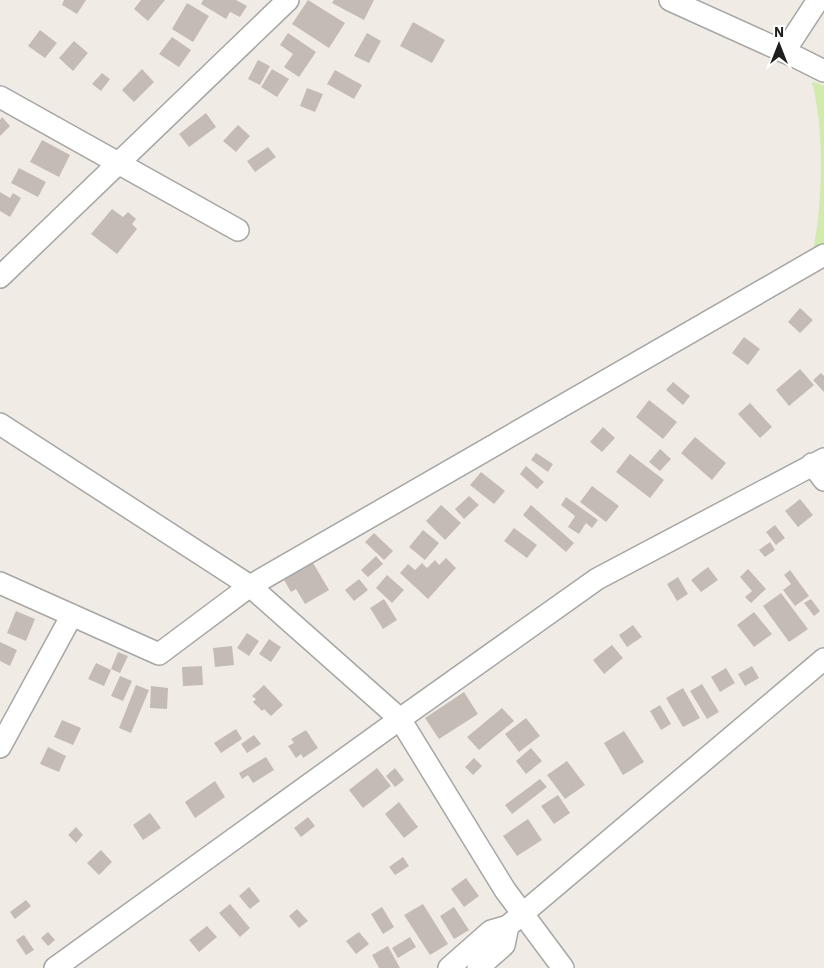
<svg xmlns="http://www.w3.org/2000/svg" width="824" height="968" font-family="'IBM Plex Sans',sans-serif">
<rect width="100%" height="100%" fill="#f0ece5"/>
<path fill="#d0ebab" d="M 814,82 L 824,86 L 824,243 L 815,247 L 814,245 C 823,202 824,124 812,83 Z"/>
<path fill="#c5bbb5" d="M 64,0 L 86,0 L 77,14 L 62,5 Z
M 141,0 L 165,0 L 148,21 L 134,9 Z
M 203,0 L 236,0 L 247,6 L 240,17 L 230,12 L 226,19 L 201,4 Z
M 308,0 L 345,23 L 329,48 L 292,24 Z
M 334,0 L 374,0 L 364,20 L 332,3 Z
M 187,3 L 209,16 L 193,42 L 172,29 Z
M 413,22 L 445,40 L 432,63 L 400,46 Z
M 40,30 L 57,43 L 45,58 L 28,46 Z
M 288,33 L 316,52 L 299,77 L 284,67 L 293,54 L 280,45 Z
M 367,33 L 381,41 L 369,63 L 354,56 Z
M 172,37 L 191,50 L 179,67 L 159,54 Z
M 74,41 L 88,53 L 73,71 L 59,58 Z
M 258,60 L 270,66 L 260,85 L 248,79 Z
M 142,69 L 154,82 L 134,102 L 122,90 Z
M 272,69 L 289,79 L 277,97 L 261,87 Z
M 335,70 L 362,85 L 354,99 L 327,84 Z
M 102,73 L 110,79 L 101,91 L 92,84 Z
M 307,88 L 323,94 L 315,112 L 300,106 Z
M 206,113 L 216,127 L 189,147 L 179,134 Z
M 2,117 L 10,126 L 0,136 L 0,120 Z
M 238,125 L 250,136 L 236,152 L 223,141 Z
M 42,140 L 70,155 L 59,177 L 30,162 Z
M 268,147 L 276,157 L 255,172 L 247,161 Z
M 19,168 L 46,182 L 38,197 L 11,183 Z
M 0,192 L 10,198 L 13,193 L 21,198 L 10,217 L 0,211 Z
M 112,209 L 123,217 L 128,212 L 136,219 L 132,224 L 137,229 L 117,254 L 91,234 Z
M 800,308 L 813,320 L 800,333 L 788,322 Z
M 744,337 L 760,349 L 748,365 L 732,353 Z
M 800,369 L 814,385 L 789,406 L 776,390 Z
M 821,373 L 824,376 L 824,392 L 813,380 Z
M 673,382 L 690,396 L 683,405 L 666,390 Z
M 649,400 L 677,422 L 663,439 L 636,417 Z
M 750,403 L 772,427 L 760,438 L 738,414 Z
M 603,427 L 615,438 L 602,452 L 590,442 Z
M 695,437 L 726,463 L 712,480 L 681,453 Z
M 660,449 L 671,459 L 660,471 L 649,462 Z
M 536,453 L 553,464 L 548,472 L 531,460 Z
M 630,454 L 664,480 L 650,498 L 616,472 Z
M 526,466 L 544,482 L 537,489 L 520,474 Z
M 481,472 L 505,491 L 494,504 L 470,485 Z
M 592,486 L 619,506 L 606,522 L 580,502 Z
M 469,496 L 479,505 L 464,519 L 455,509 Z
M 566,497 L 598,520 L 592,528 L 586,523 L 579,534 L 568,527 L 575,516 L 561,505 Z
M 800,499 L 813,515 L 798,527 L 785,511 Z
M 441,505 L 461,523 L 445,540 L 426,521 Z
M 531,505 L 574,543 L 566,552 L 523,515 Z
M 775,525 L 785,538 L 776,545 L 766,532 Z
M 514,528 L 537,545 L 527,558 L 504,541 Z
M 423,530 L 439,543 L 425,560 L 409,547 Z
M 374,533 L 393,551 L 384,560 L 365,542 Z
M 770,542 L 775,550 L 765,557 L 759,550 Z
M 376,556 L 383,564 L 368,577 L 361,570 Z
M 446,558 L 456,568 L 428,599 L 400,573 L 408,564 L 415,570 L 422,563 L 427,568 L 435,560 L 439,565 Z
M 313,563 L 329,590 L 305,604 L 296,589 L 291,592 L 284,580 Z
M 708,567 L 718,580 L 701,592 L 691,580 Z
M 748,569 L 766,589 L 751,603 L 745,597 L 752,591 L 740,577 Z
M 790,570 L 809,596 L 795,606 L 783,590 L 791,584 L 784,575 Z
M 387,575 L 404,590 L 392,603 L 376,588 Z
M 678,577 L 688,594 L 677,601 L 667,584 Z
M 359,579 L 368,590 L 354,601 L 345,590 Z
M 781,593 L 808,629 L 789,642 L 763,606 Z
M 384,599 L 397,620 L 383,629 L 370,608 Z
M 811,599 L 820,611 L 814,616 L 804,603 Z
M 16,611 L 35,619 L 26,641 L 7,633 Z
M 754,612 L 772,634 L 754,647 L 737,625 Z
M 633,625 L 642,637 L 627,647 L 619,635 Z
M 247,633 L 259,641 L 249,656 L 237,648 Z
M 269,639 L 281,647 L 271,662 L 259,654 Z
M 0,642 L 17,650 L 10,666 L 0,661 Z
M 612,645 L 623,658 L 604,674 L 593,660 Z
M 232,646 L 234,665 L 215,667 L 213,648 Z
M 118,652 L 128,656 L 120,673 L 111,669 Z
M 96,663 L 111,670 L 104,686 L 88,679 Z
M 202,666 L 203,685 L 183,686 L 182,667 Z
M 752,666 L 759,678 L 745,686 L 738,674 Z
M 726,668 L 735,683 L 720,692 L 711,677 Z
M 120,676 L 132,681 L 123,701 L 111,696 Z
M 702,684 L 719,712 L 707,719 L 690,691 Z
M 136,685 L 149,690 L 131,733 L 119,728 Z
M 264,685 L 283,705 L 271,716 L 264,709 L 262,711 L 253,702 L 256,699 L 252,696 Z
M 151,686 L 168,688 L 167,709 L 150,708 Z
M 683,688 L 700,718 L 683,727 L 666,698 Z
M 464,692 L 478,714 L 439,739 L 425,718 Z
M 660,705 L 671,724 L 661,730 L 650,711 Z
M 502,708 L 514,721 L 479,750 L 467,737 Z
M 526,718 L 540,736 L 519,752 L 505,734 Z
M 62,720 L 81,728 L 73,745 L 54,737 Z
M 236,729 L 242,739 L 221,753 L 214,743 Z
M 306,730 L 318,748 L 303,758 L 301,754 L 296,758 L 288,746 L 294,743 L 291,739 Z
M 624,731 L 644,762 L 623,775 L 604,743 Z
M 254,735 L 261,744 L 247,753 L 241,744 Z
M 48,747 L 66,756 L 59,772 L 40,764 Z
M 531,748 L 542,761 L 526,774 L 516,761 Z
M 266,757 L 274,770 L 253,783 L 248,775 L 242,779 L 239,773 Z
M 474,758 L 482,766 L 473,775 L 465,767 Z
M 567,761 L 585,785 L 565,799 L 547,775 Z
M 377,768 L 391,786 L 363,808 L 349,790 Z
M 395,768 L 404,780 L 395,787 L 386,776 Z
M 540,779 L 547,787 L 512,814 L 505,805 Z
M 215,781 L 225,797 L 195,818 L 185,802 Z
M 558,795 L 570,813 L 554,824 L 541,806 Z
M 399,802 L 418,827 L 404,838 L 385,814 Z
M 150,813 L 161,828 L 143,840 L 133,825 Z
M 308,817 L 315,826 L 301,837 L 294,828 Z
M 528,819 L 542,840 L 517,856 L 503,836 Z
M 76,827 L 83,835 L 76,843 L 68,835 Z
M 101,850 L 112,862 L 99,875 L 87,863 Z
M 403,857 L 409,866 L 395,875 L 389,867 Z
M 466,878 L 479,896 L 464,907 L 451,889 Z
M 249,887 L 260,901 L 250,909 L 239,896 Z
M 26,900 L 31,906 L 15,919 L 10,912 Z
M 230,904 L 250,928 L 240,937 L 219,913 Z
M 423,904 L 448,944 L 430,955 L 404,915 Z
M 382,907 L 394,927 L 383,934 L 371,914 Z
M 454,907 L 469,930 L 454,939 L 440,916 Z
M 297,909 L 308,921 L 299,928 L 289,916 Z
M 207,926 L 217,937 L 199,952 L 189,940 Z
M 48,932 L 55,940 L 48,946 L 41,938 Z
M 359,932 L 369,944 L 356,954 L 346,941 Z
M 24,935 L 34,950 L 26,955 L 16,940 Z
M 410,937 L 416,947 L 398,958 L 392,948 Z
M 388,946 L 400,968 L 379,968 L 372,955 Z"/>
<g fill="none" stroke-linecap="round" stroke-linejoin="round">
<defs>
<path id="minor" d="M 670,0 L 796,57 L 824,71
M 784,52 L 818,0
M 0,97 L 238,230
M 0,277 L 288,0
M 0,424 L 250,586 L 400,719 L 505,890 L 563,968
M 812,464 L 824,480
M 0,583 L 159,654 L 250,586 L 824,255
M 0,747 L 72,615
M 55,968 L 400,719 L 597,579 L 824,459
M 449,968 L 491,931 L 508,926 L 824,659
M 478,968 L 504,945 L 508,926"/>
</defs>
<use href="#minor" stroke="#a6a6a6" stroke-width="24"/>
<use href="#minor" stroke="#fff" stroke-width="21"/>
</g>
<g transform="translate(779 45)" stroke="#ffffff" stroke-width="4" paint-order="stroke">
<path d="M0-4L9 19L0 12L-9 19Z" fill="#1f1f1f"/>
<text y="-8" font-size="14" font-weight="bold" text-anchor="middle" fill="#1f1f1f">N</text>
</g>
</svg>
